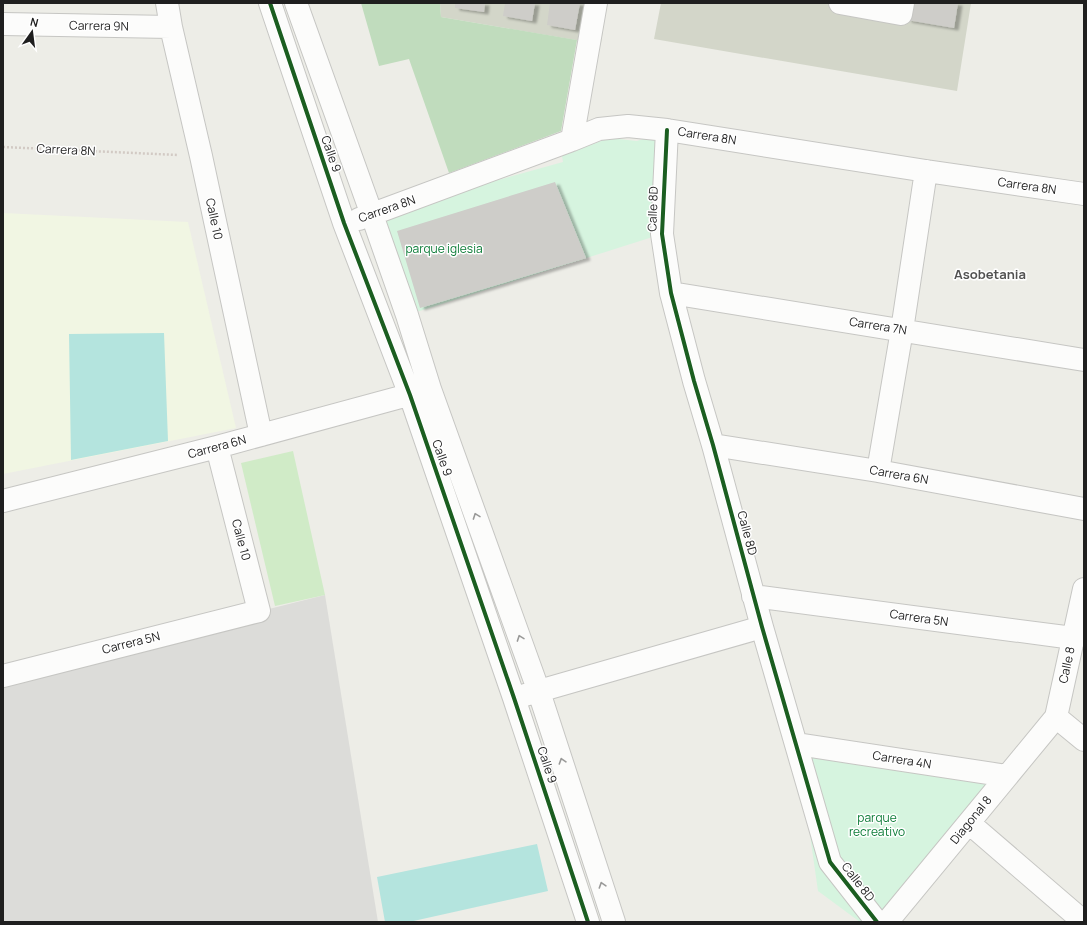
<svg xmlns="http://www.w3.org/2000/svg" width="1087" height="925" font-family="Manrope,sans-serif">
<defs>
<filter id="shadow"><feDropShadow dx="4.5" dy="2.5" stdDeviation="1" flood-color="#0004"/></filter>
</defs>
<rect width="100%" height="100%" fill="#edede7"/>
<path fill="#dcdcd9" d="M 325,595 L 378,922 L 3,922 L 3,676 Z"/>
<path fill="#f1f6e3" d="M 3,213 L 188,222 L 236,428 L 3,474 Z"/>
<path fill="#d3d6c9" d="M 440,3 L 607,3 L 601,43 L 576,40 L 441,17 Z
M 661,3 L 971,3 L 957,91 L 654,39 Z"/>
<path fill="#d0ebc7" d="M 293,451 L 325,595 L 275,606 L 241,463 Z"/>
<path fill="#c0dcbd" d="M 361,3 L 440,3 L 441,17 L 577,40 L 561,131 L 449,173 L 409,59 L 379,66 Z"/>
<path fill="#d6f4df" d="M 656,135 L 662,234 L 407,315 L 372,215 L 563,162 L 562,156 L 609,138 L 637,141 Z
M 797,744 L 1007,776 L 886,922 L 860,922 L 818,891 Z"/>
<path fill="#b4e4de" d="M 164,333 L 168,441 L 71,460 L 69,334 Z
M 537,844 L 548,891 L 409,922 L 385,922 L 377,877 Z"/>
<path fill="#cecdc9" filter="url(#shadow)" d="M 455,3 L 485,3 L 484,12 L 455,8 Z
M 505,3 L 535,3 L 532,21 L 503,16 Z
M 550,3 L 580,3 L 575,30 L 547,25 Z
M 910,3 L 958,3 L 954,28 L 907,20 Z
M 555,182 L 586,258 L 420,308 L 397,231 Z"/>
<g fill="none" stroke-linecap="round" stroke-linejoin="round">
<defs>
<path id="minor" d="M 167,3 L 171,27 L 201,156 L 261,435
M 270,3 L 344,223 L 410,395 L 514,698 L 588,922
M 296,3 L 372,215 L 407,315 L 430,389 L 539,692 L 614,922
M 840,3 L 901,14 L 903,3
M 3,24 L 171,27
M 667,130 L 662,234 L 671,293 L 694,381 L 713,445 L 762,627 L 830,862 L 877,922
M 572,140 L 596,3
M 359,219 L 572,140 L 599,129 L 628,126 L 667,130 L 926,171 L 1084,194
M 671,293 L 1084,360
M 713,445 L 878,471 L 1084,509
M 878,471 L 902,330 L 926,171
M 3,501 L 217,447 L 423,391
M 753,596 L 1073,638 L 1084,635
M 3,676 L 259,611 L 217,447
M 525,695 L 762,627
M 1056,717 L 1084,740
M 797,744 L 1007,776
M 969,823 L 1084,922
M 887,922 L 1056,717 L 1084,589"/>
</defs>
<use href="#minor" stroke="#c6c6c3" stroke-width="24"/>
<path stroke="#d2cac4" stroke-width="2.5" stroke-dasharray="2 2" stroke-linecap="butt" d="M 3,147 L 178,155"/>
<use href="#minor" stroke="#fcfcfb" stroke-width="22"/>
<defs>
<path id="cycleway" d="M 270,3 L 344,223 L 410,395 L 514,698 L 588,922
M 667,130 L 662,234 L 671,293 L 694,381 L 713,445 L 762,627 L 830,862 L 877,922"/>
</defs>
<use href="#cycleway" stroke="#fff" stroke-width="6"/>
<use href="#cycleway" stroke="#1b5e20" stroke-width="4"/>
</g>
<defs><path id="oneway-chevron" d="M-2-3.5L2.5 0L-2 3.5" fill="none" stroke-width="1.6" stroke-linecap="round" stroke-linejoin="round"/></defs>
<g stroke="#999998">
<use href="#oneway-chevron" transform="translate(476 516) rotate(-110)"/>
<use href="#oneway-chevron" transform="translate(520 638) rotate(-110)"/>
<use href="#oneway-chevron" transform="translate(562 761) rotate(-108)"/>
<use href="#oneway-chevron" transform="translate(602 885) rotate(-108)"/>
</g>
<g text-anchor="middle" stroke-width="3" stroke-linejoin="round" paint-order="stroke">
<g font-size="12" fill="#1f1f1f" stroke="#fff">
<text transform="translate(99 26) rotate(1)" y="4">Carrera 9N</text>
<text transform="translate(707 136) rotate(9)" y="4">Carrera 8N</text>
<text transform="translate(66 150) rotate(3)" y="4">Carrera 8N</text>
<text transform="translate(331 154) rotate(71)" y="4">Calle 9</text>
<text transform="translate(1027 186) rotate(8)" y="4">Carrera 8N</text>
<text transform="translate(387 209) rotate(-19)" y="4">Carrera 8N</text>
<text transform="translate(653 209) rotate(-88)" y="4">Calle 8D</text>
<text transform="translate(214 219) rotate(78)" y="4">Calle 10</text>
<text transform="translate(878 326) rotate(9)" y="4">Carrera 7N</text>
<text transform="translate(217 447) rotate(-15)" y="4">Carrera 6N</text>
<text transform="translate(442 458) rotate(71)" y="4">Calle 9</text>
<text transform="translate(899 475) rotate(10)" y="4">Carrera 6N</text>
<text transform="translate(747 533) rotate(75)" y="4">Calle 8D</text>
<text transform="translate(241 540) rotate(75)" y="4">Calle 10</text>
<text transform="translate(919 618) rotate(8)" y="4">Carrera 5N</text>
<text transform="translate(131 643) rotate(-14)" y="4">Carrera 5N</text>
<text transform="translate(1067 665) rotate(-78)" y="4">Calle 8</text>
<text transform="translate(902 760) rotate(9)" y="4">Carrera 4N</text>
<text transform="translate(547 765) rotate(72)" y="4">Calle 9</text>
<text transform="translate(971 820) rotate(-51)" y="4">Diagonal 8</text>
<text transform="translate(858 882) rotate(52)" y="4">Calle 8D</text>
</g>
<g font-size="12" fill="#0d7c38" stroke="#fff">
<text x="444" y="253">parque iglesia</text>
<text x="877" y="822">parque<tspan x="877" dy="14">recreativo</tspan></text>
</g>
<g font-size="13" font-weight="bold" fill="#525252" stroke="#fff">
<text x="990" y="279">Asobetania</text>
</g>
</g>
<rect width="1087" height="925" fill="none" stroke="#1f1f1f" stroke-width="8"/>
<g transform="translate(32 32) rotate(14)" stroke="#ffffff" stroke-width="3" paint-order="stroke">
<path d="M0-3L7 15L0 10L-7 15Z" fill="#1f1f1f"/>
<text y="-6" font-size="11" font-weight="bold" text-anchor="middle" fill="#1f1f1f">N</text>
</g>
</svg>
